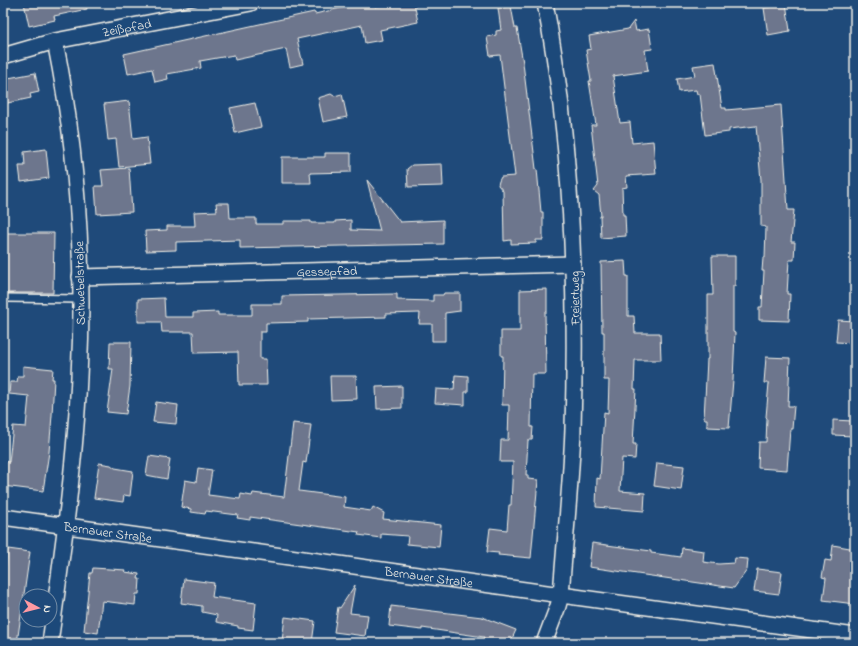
<svg xmlns="http://www.w3.org/2000/svg" width="858" height="646" font-family="'Indie Flower',sans-serif">
<rect width="100%" height="100%" fill="#1f4a7a"/>
<filter id="ink" filterUnits="userSpaceOnUse"><feTurbulence type="fractalNoise" baseFrequency=".025" numOctaves="2"/><feDisplacementMap in="SourceGraphic" scale="8" xChannelSelector="R" yChannelSelector="G"/><feConvolveMatrix kernelMatrix="1 2 1 2 8 2 1 2 1" color-interpolation-filters="sRGB"/></filter>
<g filter="url(#ink)">
<path fill="#6d768d" stroke="#f4f1e8" d="M 24,3 L 86,3 L 87,9 L 54,16 L 55,20 L 29,26 Z
M 362,3 L 374,3 L 375,7 L 393,3 L 414,3 L 418,22 L 380,30 L 382,40 L 365,43 L 362,25 L 297,39 L 303,64 L 290,67 L 286,49 L 235,60 L 234,55 L 200,61 L 201,68 L 167,74 L 168,79 L 155,82 L 152,69 L 128,74 L 124,54 L 314,12 L 315,14 Z
M 769,3 L 786,3 L 790,31 L 768,35 L 764,8 L 770,7 Z
M 511,6 L 515,28 L 517,28 L 523,63 L 536,169 L 537,169 L 541,212 L 543,212 L 543,240 L 536,240 L 536,243 L 511,244 L 511,240 L 504,241 L 503,191 L 498,185 L 499,181 L 501,177 L 515,176 L 500,55 L 490,56 L 487,37 L 496,35 L 496,31 L 501,30 L 498,8 Z
M 634,21 L 636,31 L 649,29 L 652,49 L 645,50 L 648,71 L 613,76 L 620,123 L 630,122 L 632,143 L 653,141 L 656,174 L 626,176 L 627,187 L 622,188 L 623,215 L 625,215 L 626,236 L 601,238 L 600,216 L 601,216 L 599,195 L 594,191 L 598,186 L 591,125 L 596,125 L 589,81 L 591,81 L 586,50 L 591,49 L 589,36 L 628,29 Z
M 715,63 L 722,108 L 726,108 L 726,110 L 781,105 L 788,210 L 794,210 L 791,242 L 795,242 L 794,260 L 789,260 L 787,294 L 790,294 L 789,321 L 759,320 L 759,307 L 762,307 L 764,271 L 762,271 L 763,258 L 765,258 L 766,227 L 761,226 L 761,180 L 756,126 L 729,129 L 729,132 L 705,135 L 700,94 L 697,94 L 696,90 L 679,92 L 677,79 L 695,76 L 693,66 Z
M 35,73 L 39,92 L 30,94 L 31,98 L 3,104 L 3,79 Z
M 331,94 L 334,96 L 342,94 L 347,117 L 323,122 L 318,98 Z
M 129,101 L 133,139 L 147,137 L 150,164 L 119,167 L 116,139 L 108,140 L 104,104 Z
M 255,103 L 261,127 L 235,133 L 230,108 Z
M 46,149 L 49,178 L 21,182 L 19,166 L 25,166 L 24,152 Z
M 325,153 L 351,153 L 351,172 L 310,173 L 311,183 L 282,183 L 282,157 L 325,157 Z
M 442,164 L 443,186 L 408,187 L 407,169 L 412,165 Z
M 129,168 L 132,212 L 97,214 L 95,186 L 103,186 L 101,170 Z
M 367,180 L 400,222 L 443,220 L 443,244 L 240,248 L 240,240 L 176,242 L 176,250 L 146,251 L 145,231 L 167,230 L 167,226 L 195,226 L 194,212 L 217,211 L 216,203 L 229,203 L 230,218 L 256,218 L 256,224 L 283,224 L 283,221 L 311,221 L 311,223 L 335,223 L 335,221 L 351,220 L 351,230 L 380,231 Z
M 3,233 L 54,233 L 53,293 L 3,293 Z
M 712,256 L 735,256 L 735,286 L 733,286 L 733,332 L 735,333 L 733,380 L 729,428 L 707,427 L 707,419 L 704,419 L 707,359 L 708,359 L 708,295 L 713,295 Z
M 625,261 L 626,276 L 628,276 L 628,316 L 634,316 L 635,333 L 660,333 L 661,360 L 635,360 L 634,389 L 636,389 L 633,444 L 636,444 L 635,459 L 622,458 L 620,491 L 645,493 L 644,511 L 596,507 L 597,478 L 600,479 L 604,412 L 608,413 L 609,380 L 604,380 L 604,332 L 602,332 L 601,262 Z
M 547,289 L 547,312 L 545,312 L 546,374 L 532,374 L 531,427 L 533,427 L 532,440 L 528,440 L 526,475 L 528,475 L 528,479 L 538,480 L 531,558 L 498,555 L 499,553 L 487,552 L 490,528 L 507,530 L 509,505 L 511,505 L 513,462 L 500,462 L 501,440 L 508,440 L 509,405 L 502,405 L 503,356 L 501,356 L 501,331 L 520,331 L 520,290 Z
M 444,293 L 460,293 L 460,311 L 445,313 L 445,341 L 432,341 L 432,324 L 419,324 L 420,313 L 386,314 L 386,317 L 308,319 L 308,322 L 266,323 L 266,332 L 260,332 L 260,359 L 266,359 L 267,385 L 239,385 L 238,352 L 194,353 L 193,332 L 162,332 L 161,322 L 138,322 L 138,299 L 164,298 L 165,317 L 193,317 L 193,313 L 218,312 L 218,315 L 252,315 L 252,304 L 282,304 L 282,296 L 397,294 L 397,300 L 433,301 L 433,295 L 443,295 Z
M 838,320 L 855,321 L 855,343 L 836,342 Z
M 110,342 L 131,342 L 130,386 L 126,414 L 107,412 L 113,369 L 109,369 Z
M 766,357 L 790,358 L 788,406 L 794,406 L 792,429 L 790,429 L 787,470 L 758,468 L 759,442 L 766,442 L 767,418 L 766,417 L 769,383 L 764,383 Z
M 23,366 L 53,369 L 52,379 L 54,379 L 52,415 L 49,452 L 43,491 L 3,486 L 3,461 L 9,462 L 13,426 L 26,427 L 29,396 L 9,394 L 10,382 L 17,382 L 18,376 L 23,376 Z
M 455,375 L 468,376 L 468,392 L 465,392 L 465,405 L 435,403 L 436,389 L 454,390 Z
M 330,376 L 356,376 L 357,399 L 331,400 Z
M 402,386 L 402,408 L 377,409 L 376,387 Z
M 156,402 L 178,405 L 176,424 L 153,422 Z
M 833,420 L 853,421 L 853,436 L 833,435 Z
M 293,423 L 311,425 L 306,463 L 303,462 L 299,491 L 345,497 L 344,507 L 371,511 L 373,507 L 384,513 L 383,519 L 441,525 L 439,547 L 407,544 L 408,536 L 381,534 L 381,538 L 358,535 L 359,532 L 250,517 L 250,520 L 237,518 L 238,515 L 206,511 L 205,514 L 191,512 L 191,509 L 181,507 L 185,480 L 196,482 L 198,468 L 212,470 L 208,495 L 240,499 L 241,494 L 252,496 L 253,493 L 284,497 Z
M 149,456 L 170,459 L 167,479 L 146,475 Z
M 99,463 L 111,465 L 115,468 L 133,471 L 130,496 L 124,495 L 123,502 L 94,498 Z
M 657,463 L 684,466 L 681,490 L 654,486 Z
M 592,543 L 651,551 L 651,553 L 681,557 L 682,548 L 704,551 L 703,562 L 719,564 L 734,563 L 735,558 L 748,559 L 747,570 L 734,588 L 589,567 Z
M 833,545 L 855,549 L 855,604 L 823,600 L 826,578 L 822,577 L 825,560 L 831,561 Z
M 8,549 L 30,552 L 17,643 L 3,643 L 3,585 Z
M 93,568 L 126,570 L 125,572 L 139,574 L 138,579 L 140,579 L 139,594 L 136,594 L 135,605 L 102,601 L 98,633 L 84,631 L 90,573 L 92,573 Z
M 757,569 L 782,572 L 779,594 L 754,591 Z
M 184,579 L 214,583 L 212,597 L 256,603 L 253,630 L 238,628 L 238,626 L 216,622 L 217,615 L 202,612 L 202,606 L 181,603 Z
M 355,585 L 350,613 L 368,615 L 365,636 L 334,632 L 338,607 L 340,608 Z
M 391,606 L 482,617 L 516,630 L 510,643 L 482,643 L 484,637 L 422,628 L 422,630 L 389,626 Z
M 285,617 L 315,621 L 312,643 L 299,643 L 282,641 Z"/>
<g fill="none" stroke-linecap="round" stroke-linejoin="round">
<defs>
<path id="lane" d="M 6,298 L 80,299"/>
<g id="street">
<path id="s1" d="M 3,56 L 55,41 L 251,3"/>
<path id="s2" d="M 80,277 L 573,264"/>
<path id="s3" d="M 3,517 L 855,636"/>
<path d="M 50,643 C 62,555 75,466 79,377 C 85,266 77,150 55,41"/>
<path d="M 544,643 L 558,606 L 561,595 C 565,539 571,484 573,429 C 577,286 572,143 545,3"/>
</g>
</defs>
<use href="#lane" stroke="#f4f1e8" stroke-width="10"/>
<use href="#street" stroke="#f4f1e8" stroke-width="18"/>
<use href="#lane" stroke="#1f4a7a" stroke-width="7"/>
<use href="#street" stroke="#1f4a7a" stroke-width="15"/>
</g>
</g>
<g text-anchor="middle" stroke-width="3" stroke-linejoin="round" paint-order="stroke">
<g font-size="13" fill="#f4f1e8" stroke="#1f4a7a">
<text dy="5" stroke="none"><textPath href="#s1" startOffset="127">Zeißpfad</textPath></text>
<text dy="5" stroke="none"><textPath href="#s2" startOffset="247">Gessepfad</textPath></text>
<text transform="translate(79 283) rotate(-91)" y="5">Schwebelstraße</text>
<text transform="translate(574 298) rotate(-91)" y="5">Freiertweg</text>
<text dy="5" stroke="none"><textPath href="#s3" startOffset="106">Bernauer Straße</textPath></text>
<text dy="5" stroke="none"><textPath href="#s3" startOffset="430">Bernauer Straße</textPath></text>
</g>
</g>
<rect width="858" height="646" fill="none" stroke="#1f4a7a" stroke-width="16"/>
<rect x="8" y="8" width="842" height="630" fill="none" stroke="#f4f1e8" stroke-width="1.5" filter="url(#ink)"/>
<g transform="translate(38 608) rotate(97)"><circle r="19" fill="#1f4a7a" stroke="#748da6"/>
<path d="M0-3L7 15L0 10L-7 15Z" fill="#ff9aa2"/>
<text y="-6" font-size="11" font-weight="bold" text-anchor="middle" fill="#f4f1e8">N</text>
</g>
</svg>
